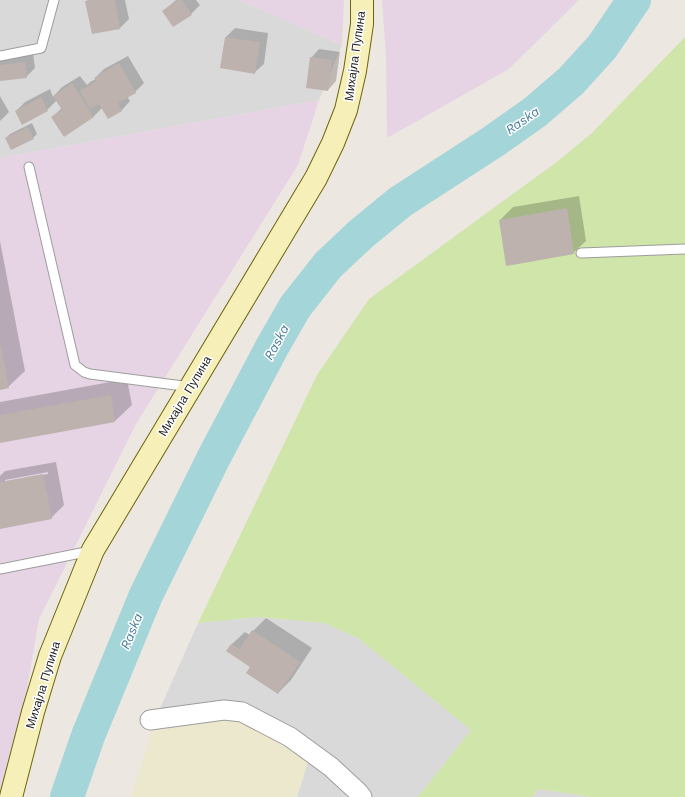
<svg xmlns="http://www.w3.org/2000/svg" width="685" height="797" font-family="'Work Sans',sans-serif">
<rect width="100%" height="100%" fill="#ede7e2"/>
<path fill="#dad9d9" d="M 0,0 L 239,0 L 342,45 L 319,100 L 0,158 Z
M 259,617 L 324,623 L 358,638 L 471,730 L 418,797 L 297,797 L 313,745 L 158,713 L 198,623 Z
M 538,789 L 592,797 L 532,797 Z"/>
<path fill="#e6d4e5" d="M 239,0 L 344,0 L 342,45 Z
M 382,0 L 579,0 L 509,69 L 387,138 L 386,55 Z
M 319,100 L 298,165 L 136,424 L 39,619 L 8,797 L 0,797 L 0,158 Z"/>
<path fill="#ebe8cd" d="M 235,701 L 313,745 L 297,797 L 131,797 L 158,713 Z"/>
<path fill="#d0e5a9" d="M 685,37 L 685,797 L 592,797 L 538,789 L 532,797 L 418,797 L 471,730 L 358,638 L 324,623 L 259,617 L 198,623 L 317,375 L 369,299 L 558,161 L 592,133 Z"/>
<path fill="#0003" fill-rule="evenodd" d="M 88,0 L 125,0 L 129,19 L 120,28 L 93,33 L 86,2 Z
M 176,0 L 196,0 L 200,5 L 191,14 L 173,26 L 163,11 Z
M 235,28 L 268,33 L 264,64 L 255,72 L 221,67 L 226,37 Z
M 319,49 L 340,52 L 336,81 L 328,90 L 311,58 Z
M 33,53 L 35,68 L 26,77 L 0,80 L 0,57 Z
M 128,56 L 144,83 L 135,92 L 127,96 L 130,101 L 122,110 L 108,117 L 102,108 L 93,117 L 52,117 L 62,108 L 57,100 L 47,110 L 16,111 L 25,102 L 50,89 L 53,97 L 62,87 L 80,76 L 87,85 L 90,82 L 96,79 L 95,78 L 104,69 Z
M 0,96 L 9,112 L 0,121 Z
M 32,123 L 37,134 L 33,138 L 6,138 L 10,134 Z
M 579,196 L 586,241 L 573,253 L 500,220 L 513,207 Z
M 0,241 L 25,371 L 8,387 L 0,389 Z
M 127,379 L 132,405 L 115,421 L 0,442 L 0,402 Z
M 56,462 L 64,505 L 51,518 L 0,524 L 0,476 L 5,471 ZM 48,472 L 48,474 L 5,482 L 5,480 Z
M 266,618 L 312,648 L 291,680 L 278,693 L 251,667 L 228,651 L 232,644 L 245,632 L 250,635 L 253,631 Z"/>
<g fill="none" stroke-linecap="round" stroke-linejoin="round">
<path stroke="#a4d5d9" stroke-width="34" d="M 67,797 L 88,736 L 146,595 L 213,459 L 272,347 L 295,307 L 328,265 L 361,234 L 400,202 L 494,141 L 535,112 L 571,81 L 602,47 L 634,0"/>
</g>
<path fill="#bdb2ae" d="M 92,0 L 115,0 L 120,29 L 92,34 L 85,1 Z
M 178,0 L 182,0 L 192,15 L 173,27 L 162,11 Z
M 225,37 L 260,42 L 255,74 L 220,68 Z
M 310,57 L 332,60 L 328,91 L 306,88 Z
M 25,62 L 27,78 L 0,81 L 0,65 Z
M 119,63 L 136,93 L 118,103 L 122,111 L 108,119 L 99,104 L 90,109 L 80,91 L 96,81 L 94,78 Z
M 72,83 L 94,117 L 64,137 L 51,117 L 62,110 L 53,96 Z
M 41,97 L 48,111 L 22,125 L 15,111 Z
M 28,127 L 34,139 L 11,150 L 5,138 Z
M 567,208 L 574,254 L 506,266 L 499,220 Z
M 0,346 L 1,346 L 9,388 L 0,390 Z
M 111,395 L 115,422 L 0,443 L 0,415 Z
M 43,474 L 52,519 L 0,529 L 0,482 Z
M 252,630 L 300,662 L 278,694 L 246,673 L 250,667 L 226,651 L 231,644 L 240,649 Z"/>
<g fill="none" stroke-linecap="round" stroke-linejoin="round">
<defs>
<path id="lane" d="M 0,56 L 41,48 L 54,0
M 29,167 L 75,365 L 84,372 L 90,374 L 191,387
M 581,253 L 685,249
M 0,569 L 91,551"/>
<path id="street" d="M 150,720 L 224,710 L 242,712 L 290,737 L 331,767 L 358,792 L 362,797"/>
<path id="secondary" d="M 11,797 L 33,712 L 50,656 L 93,550 L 316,178 L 333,143 L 346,110 L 355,71 L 362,24 L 362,0"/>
</defs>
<use href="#lane" stroke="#9d9d9d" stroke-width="11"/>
<use href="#street" stroke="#9d9d9d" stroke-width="21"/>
<use href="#secondary" stroke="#6c660a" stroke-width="24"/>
<use href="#lane" stroke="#fff" stroke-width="9"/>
<use href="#street" stroke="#fff" stroke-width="19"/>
<use href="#secondary" stroke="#f6efb7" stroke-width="22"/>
</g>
<g text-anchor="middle" stroke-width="3" stroke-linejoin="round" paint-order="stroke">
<g font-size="12" fill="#1c1c1c" stroke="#fff">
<text transform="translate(355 56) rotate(-82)" y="4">Михајла Пупина</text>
<text transform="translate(185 396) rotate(-59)" y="4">Михајла Пупина</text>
<text transform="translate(43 685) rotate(-73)" y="4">Михајла Пупина</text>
</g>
<g font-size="13" font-style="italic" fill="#477c97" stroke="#fff">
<text transform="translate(522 120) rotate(-35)" y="5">Raska</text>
<text transform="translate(276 342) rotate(-62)" y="5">Raska</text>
<text transform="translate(131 631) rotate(-68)" y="5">Raska</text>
</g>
</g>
</svg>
